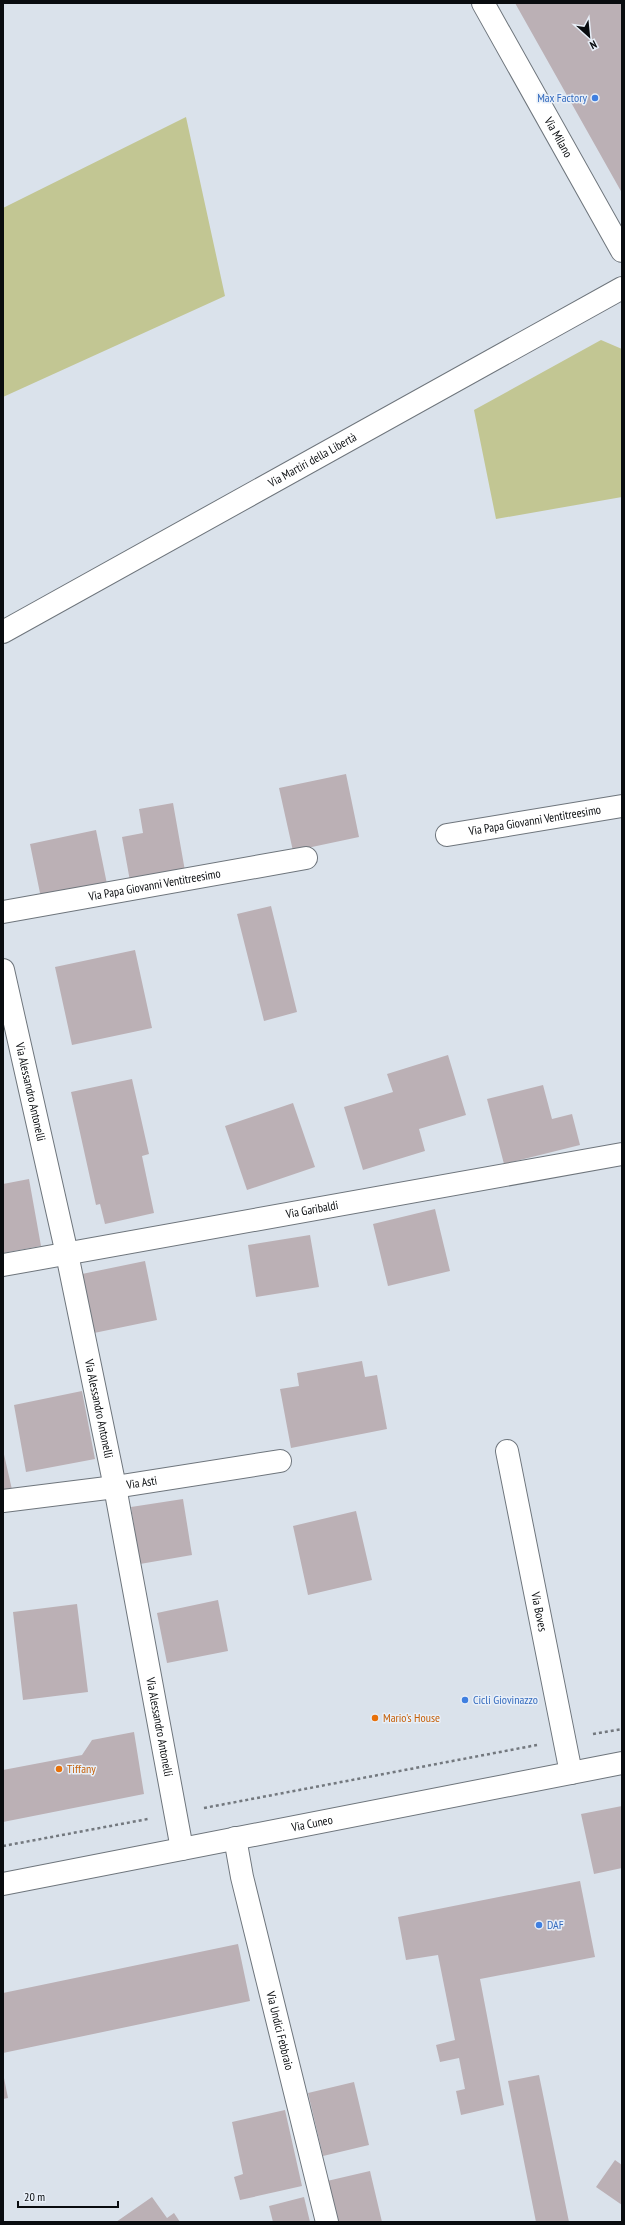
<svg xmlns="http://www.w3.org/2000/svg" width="625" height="2225" font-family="'PT Sans Narrow',sans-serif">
<rect width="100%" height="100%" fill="#dae2eb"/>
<path fill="#c2c693" d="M 186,117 L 225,296 L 3,397 L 3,208 Z
M 601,340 L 622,349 L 622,497 L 496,519 L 474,410 Z"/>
<path fill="#bbb0b5" d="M 515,3 L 622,3 L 622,193 Z
M 346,774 L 359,837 L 293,851 L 279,788 Z
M 173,803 L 185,871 L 130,881 L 122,837 L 143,833 L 139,809 Z
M 96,830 L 107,884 L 41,898 L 30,844 Z
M 271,906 L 297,1012 L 264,1021 L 237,914 Z
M 135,950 L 152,1028 L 72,1045 L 55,967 Z
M 448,1055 L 466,1115 L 419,1129 L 425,1151 L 363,1170 L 344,1107 L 393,1092 L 387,1074 Z
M 132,1079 L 149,1154 L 142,1156 L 154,1213 L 105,1224 L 100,1204 L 96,1205 L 71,1092 Z
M 543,1085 L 552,1119 L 572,1114 L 580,1145 L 504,1164 L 487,1099 Z
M 293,1103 L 315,1167 L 247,1190 L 225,1126 Z
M 29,1179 L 41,1246 L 3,1253 L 3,1184 Z
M 435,1209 L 450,1271 L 388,1286 L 373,1224 Z
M 310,1235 L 319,1287 L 256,1297 L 248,1245 Z
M 145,1261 L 157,1320 L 94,1333 L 82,1274 Z
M 362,1361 L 365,1377 L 377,1375 L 387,1429 L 291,1448 L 280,1389 L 299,1386 L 297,1373 Z
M 82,1391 L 95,1459 L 26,1472 L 14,1405 Z
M 3,1450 L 13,1494 L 3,1496 Z
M 183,1499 L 192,1555 L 140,1564 L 131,1507 Z
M 356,1511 L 372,1580 L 308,1595 L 293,1526 Z
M 218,1600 L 228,1651 L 167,1663 L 157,1613 Z
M 77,1604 L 88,1692 L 23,1700 L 13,1612 Z
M 134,1732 L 144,1794 L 3,1822 L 3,1770 L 82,1755 L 92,1740 Z
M 622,1806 L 622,1868 L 594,1874 L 581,1814 Z
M 580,1881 L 595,1957 L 480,1979 L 504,2105 L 461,2115 L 456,2091 L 465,2089 L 459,2058 L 440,2062 L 436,2045 L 455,2040 L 438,1955 L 406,1960 L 398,1917 Z
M 238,1944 L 250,2001 L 3,2053 L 3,1993 Z
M 3,2073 L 8,2098 L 3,2099 Z
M 539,2075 L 569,2222 L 536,2222 L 508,2081 Z
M 354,2082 L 369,2145 L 323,2156 L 308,2093 Z
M 285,2110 L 302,2186 L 240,2200 L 234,2177 L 243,2174 L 232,2122 Z
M 615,2160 L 622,2165 L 622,2205 L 596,2187 Z
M 370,2171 L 382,2222 L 337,2222 L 327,2181 Z
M 152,2197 L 167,2218 L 174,2213 L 180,2222 L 116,2222 Z
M 304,2197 L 310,2222 L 273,2222 L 269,2206 Z"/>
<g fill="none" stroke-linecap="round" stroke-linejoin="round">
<defs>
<g id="minor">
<path id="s1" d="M 483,3 L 622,251"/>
<path id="s2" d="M 3,632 L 622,288"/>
<path id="s3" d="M 447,835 L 622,806"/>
<path id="s4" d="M 3,912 L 306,858"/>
<path id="s5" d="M 3,970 L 67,1254 L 115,1487 L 182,1849"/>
<path id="s6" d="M 3,1265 L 622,1154"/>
<path id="s7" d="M 507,1451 L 571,1773"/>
<path id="s8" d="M 3,1501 L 115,1487 L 280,1461"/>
<path id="s9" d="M 235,1838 L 242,1877 L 327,2222"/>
</g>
<g id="major">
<path id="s10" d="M 3,1884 L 622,1763"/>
</g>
</defs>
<use href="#minor" stroke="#6e757c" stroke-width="24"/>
<use href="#major" stroke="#6e757c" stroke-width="24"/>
<path stroke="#73787e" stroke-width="2.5" stroke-dasharray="3 3" stroke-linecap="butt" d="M 593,1734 L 622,1729
M 204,1808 L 537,1745
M 3,1846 L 148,1819"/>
<use href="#minor" stroke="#fff" stroke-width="22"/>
<use href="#major" stroke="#fff" stroke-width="22"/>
</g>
<g fill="#3f7fe0" stroke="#e8eff8" stroke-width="1.5">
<circle cx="595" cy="98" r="4"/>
<circle cx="465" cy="1700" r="4"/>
<circle cx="539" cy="1925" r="4"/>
</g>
<g fill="#e8710a" stroke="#e8eff8" stroke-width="1.5">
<circle cx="375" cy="1718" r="4"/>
<circle cx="59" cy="1769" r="4"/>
</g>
<g text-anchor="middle" stroke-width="3" stroke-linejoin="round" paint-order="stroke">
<g font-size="12" fill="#366cbe" stroke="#e8eff8" text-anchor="start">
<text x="587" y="102" text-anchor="end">Max Factory</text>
<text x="473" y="1704">Cicli Giovinazzo</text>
<text x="547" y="1929">DAF</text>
</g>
<g font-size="12" fill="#090c0f" stroke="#e8eff8">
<text dy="4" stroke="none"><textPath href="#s1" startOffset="154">Via Milano</textPath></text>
<text dy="4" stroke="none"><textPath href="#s2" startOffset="354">Via Martiri della Libertà</textPath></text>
<text dy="4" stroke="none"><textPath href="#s3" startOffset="89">Via Papa Giovanni Ventitreesimo</textPath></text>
<text dy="4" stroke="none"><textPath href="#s4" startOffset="154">Via Papa Giovanni Ventitreesimo</textPath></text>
<text dy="4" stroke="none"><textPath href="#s5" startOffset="125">Via Alessandro Antonelli</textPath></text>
<text dy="4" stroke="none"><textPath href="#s6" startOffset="314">Via Garibaldi</textPath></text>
<text dy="4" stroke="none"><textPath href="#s5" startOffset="449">Via Alessandro Antonelli</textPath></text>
<text dy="4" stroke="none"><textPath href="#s8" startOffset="140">Via Asti</textPath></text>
<text dy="4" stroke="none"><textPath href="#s7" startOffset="164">Via Boves</textPath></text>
<text dy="4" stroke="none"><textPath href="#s5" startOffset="773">Via Alessandro Antonelli</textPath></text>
<text dy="4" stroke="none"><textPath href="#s10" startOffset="315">Via Cuneo</textPath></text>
<text dy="4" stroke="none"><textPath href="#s9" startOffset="198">Via Undici Febbraio</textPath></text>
</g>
<g font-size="12" fill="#c56008" stroke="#e8eff8" text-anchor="start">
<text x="383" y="1722">Mario's House</text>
<text x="67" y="1773">Tiffany</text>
</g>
</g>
<rect width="625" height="2225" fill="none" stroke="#090c0f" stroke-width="8"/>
<g transform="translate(589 36) rotate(153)" stroke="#e8eff8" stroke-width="3" paint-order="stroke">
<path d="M0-3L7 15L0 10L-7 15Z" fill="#090c0f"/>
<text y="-6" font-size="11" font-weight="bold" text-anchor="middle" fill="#090c0f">N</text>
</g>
<path d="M18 2201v6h100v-6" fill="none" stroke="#090c0f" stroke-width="2"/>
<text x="24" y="2201" font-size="12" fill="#090c0f" stroke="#e8eff8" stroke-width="3" paint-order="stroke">20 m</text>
</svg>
